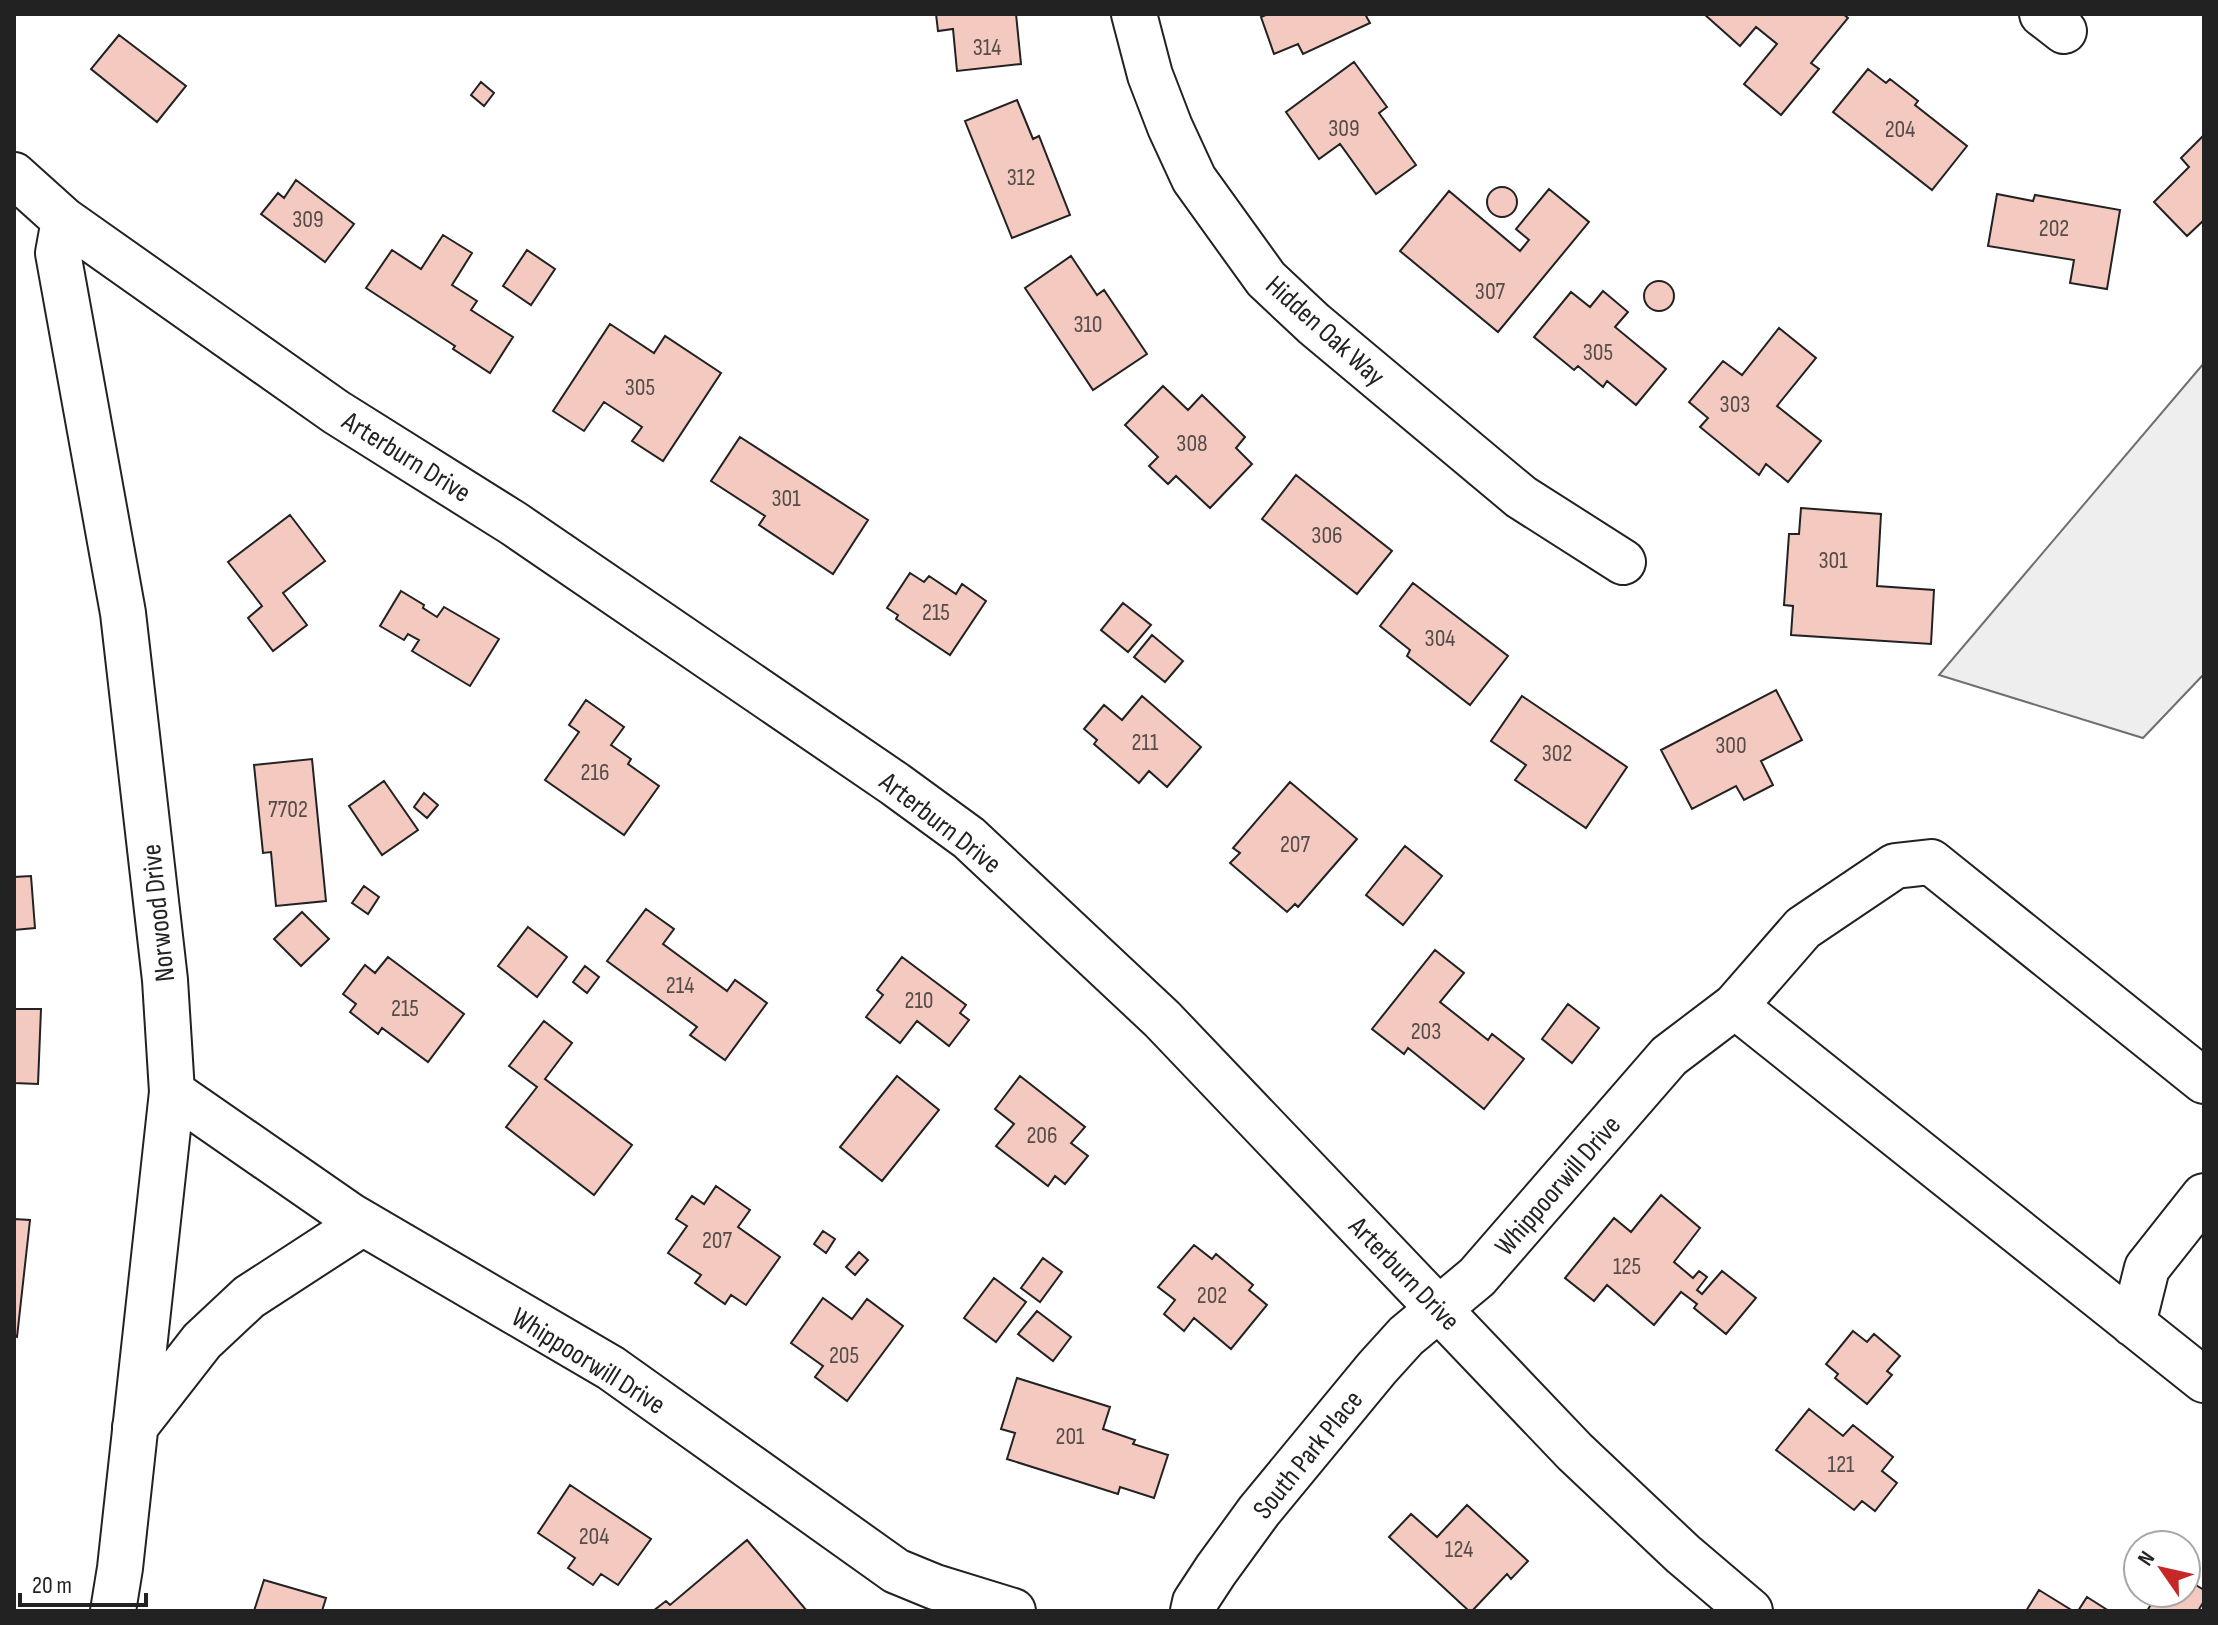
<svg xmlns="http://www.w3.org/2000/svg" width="2218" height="1625" font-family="'Sofia Sans Condensed',sans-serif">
<rect width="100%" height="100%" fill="#fff"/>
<path fill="#eee" stroke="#6f6f6f" stroke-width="2" d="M 2204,363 L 2204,674 L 2143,738 L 1939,675 Z"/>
<path fill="#f3c9c0" stroke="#222" stroke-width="2" d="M 936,14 L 1016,14 L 1021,64 L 957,71 L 953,29 L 938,31 Z
M 1268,14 L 1365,14 L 1370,23 L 1303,54 L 1298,44 L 1274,54 L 1261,17 Z
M 1704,14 L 1843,14 L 1848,18 L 1811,63 L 1819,69 L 1781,115 L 1744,84 L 1777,44 L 1756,27 L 1740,46 Z
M 119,35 L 186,86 L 157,122 L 91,69 Z
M 1354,62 L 1387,107 L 1379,113 L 1416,165 L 1376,194 L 1340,144 L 1319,159 L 1286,112 Z
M 1868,69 L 1886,83 L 1890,79 L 1918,101 L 1915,105 L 1967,146 L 1932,190 L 1833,112 Z
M 481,82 L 494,93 L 484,106 L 471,95 Z
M 1017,100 L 1033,139 L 1039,136 L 1070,215 L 1012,238 L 965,121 Z
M 2204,135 L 2204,220 L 2187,236 L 2154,202 L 2189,167 L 2181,158 Z
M 296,180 L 354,224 L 325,262 L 261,214 L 278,193 L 284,198 Z
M1487 202a15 15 0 1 1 30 0a15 15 0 1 1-30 0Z
M 1549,189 L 1589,222 L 1498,332 L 1400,251 L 1449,191 L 1520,251 L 1529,240 L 1516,229 Z
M 1997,194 L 2033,201 L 2035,195 L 2120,210 L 2107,289 L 2070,283 L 2074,260 L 1988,246 Z
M 443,235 L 472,253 L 452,285 L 477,301 L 471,310 L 513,337 L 490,373 L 453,349 L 455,346 L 366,288 L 392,250 L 421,269 Z
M 527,250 L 555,269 L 531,305 L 503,286 Z
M 1071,256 L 1097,295 L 1104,290 L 1147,354 L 1093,390 L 1025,288 Z
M1644 296a15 15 0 1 1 30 0a15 15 0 1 1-30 0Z
M 1603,291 L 1628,312 L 1615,327 L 1666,369 L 1636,405 L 1607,381 L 1603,387 L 1578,366 L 1574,370 L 1534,337 L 1571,292 L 1590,307 Z
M 610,324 L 654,353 L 665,336 L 721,373 L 663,461 L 632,441 L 642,427 L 604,402 L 584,431 L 553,411 Z
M 1779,328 L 1816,358 L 1777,406 L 1821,441 L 1788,482 L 1766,464 L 1759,475 L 1700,427 L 1708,418 L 1689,402 L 1723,361 L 1742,375 Z
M 1163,386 L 1188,410 L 1202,395 L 1245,437 L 1236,448 L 1252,464 L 1210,508 L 1176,476 L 1168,484 L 1149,466 L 1158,457 L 1125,425 Z
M 740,437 L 868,520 L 833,574 L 759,525 L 765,516 L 711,481 Z
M 1296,475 L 1392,551 L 1357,594 L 1262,519 Z
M 1801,508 L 1881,514 L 1877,586 L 1934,590 L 1931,644 L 1791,635 L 1793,606 L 1784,605 L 1789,534 L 1799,534 Z
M 290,515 L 325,561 L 283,593 L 307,625 L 273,651 L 248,618 L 262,606 L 228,562 Z
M 910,573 L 924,582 L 929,576 L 956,594 L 962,584 L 986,601 L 950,655 L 896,619 L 898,615 L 887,608 Z
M 1413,583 L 1508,656 L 1470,705 L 1407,656 L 1410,650 L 1380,626 Z
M 401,591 L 424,605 L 423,608 L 437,617 L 444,607 L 499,639 L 470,686 L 412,651 L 419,640 L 408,634 L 404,640 L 380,626 Z
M 1123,603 L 1151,625 L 1128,652 L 1101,630 Z
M 1152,635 L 1183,661 L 1165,682 L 1134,657 Z
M 1776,690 L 1802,740 L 1761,761 L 1773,785 L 1744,800 L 1736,786 L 1692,809 L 1661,750 Z
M 1142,696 L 1201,747 L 1167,787 L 1149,771 L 1139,783 L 1094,744 L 1097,740 L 1084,729 L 1104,705 L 1122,720 Z
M 1522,696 L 1627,767 L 1586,828 L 1515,780 L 1526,765 L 1491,741 Z
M 586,700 L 624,727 L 611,745 L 631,759 L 628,764 L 659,786 L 624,835 L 545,780 L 579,732 L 569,725 Z
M 312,759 L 326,901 L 276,906 L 271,852 L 263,853 L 254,765 Z
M 384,781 L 418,830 L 382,855 L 349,806 Z
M 1290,782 L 1357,839 L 1298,907 L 1295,904 L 1287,912 L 1230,863 L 1240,853 L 1233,848 Z
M 424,793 L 438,805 L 427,818 L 414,807 Z
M 1405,846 L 1442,876 L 1403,925 L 1366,895 Z
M 31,876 L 35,928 L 14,930 L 14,877 Z
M 364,886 L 379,897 L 368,914 L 352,903 Z
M 646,909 L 674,929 L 663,944 L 727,991 L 735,980 L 767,1003 L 725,1060 L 690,1035 L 697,1027 L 607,961 Z
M 302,912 L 329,939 L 301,966 L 274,939 Z
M 528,927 L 567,957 L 537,997 L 498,966 Z
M 1435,950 L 1464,973 L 1440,1002 L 1488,1040 L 1492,1034 L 1524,1059 L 1484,1109 L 1408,1048 L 1404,1054 L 1372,1029 Z
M 388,957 L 464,1014 L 428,1062 L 382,1028 L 378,1034 L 350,1012 L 356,1004 L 343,994 L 365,965 L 375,973 Z
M 902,957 L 966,1005 L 960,1013 L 969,1020 L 949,1046 L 917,1021 L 900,1043 L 866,1017 L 883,995 L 877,990 Z
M 585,966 L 599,977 L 587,993 L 573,982 Z
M 1568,1004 L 1599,1028 L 1572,1063 L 1542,1039 Z
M 14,1009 L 41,1009 L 38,1084 L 14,1083 Z
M 544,1021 L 572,1043 L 545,1079 L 632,1145 L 594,1195 L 506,1127 L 537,1087 L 509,1066 Z
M 897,1076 L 939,1110 L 882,1181 L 840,1147 Z
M 1020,1076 L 1085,1127 L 1071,1143 L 1088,1156 L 1065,1184 L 1055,1176 L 1048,1186 L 996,1146 L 1014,1124 L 995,1109 Z
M 716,1186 L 750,1210 L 738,1227 L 780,1257 L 746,1305 L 731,1295 L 725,1304 L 695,1283 L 701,1275 L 668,1253 L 687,1226 L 676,1219 L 692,1196 L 704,1204 Z
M 1661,1195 L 1700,1228 L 1674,1262 L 1693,1278 L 1699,1271 L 1707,1277 L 1697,1290 L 1702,1294 L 1722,1271 L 1756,1298 L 1726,1334 L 1694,1308 L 1697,1304 L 1681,1292 L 1654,1325 L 1607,1285 L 1594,1301 L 1565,1278 L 1614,1218 L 1631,1232 Z
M 14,1219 L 30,1220 L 17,1337 L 14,1336 Z
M 823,1231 L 835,1239 L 826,1253 L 814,1244 Z
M 1194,1245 L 1212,1259 L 1216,1254 L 1253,1285 L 1249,1290 L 1267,1305 L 1231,1349 L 1194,1318 L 1184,1331 L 1164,1314 L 1175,1300 L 1158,1287 Z
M 859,1252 L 868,1260 L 855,1275 L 846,1267 Z
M 1043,1258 L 1062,1272 L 1040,1302 L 1021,1288 Z
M 994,1278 L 1026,1302 L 996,1342 L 964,1318 Z
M 823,1298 L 852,1319 L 867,1299 L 903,1326 L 847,1401 L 815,1377 L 823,1366 L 791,1343 Z
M 1037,1311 L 1071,1337 L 1053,1361 L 1018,1334 Z
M 1853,1331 L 1867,1342 L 1874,1334 L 1900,1356 L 1887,1371 L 1892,1375 L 1867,1404 L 1835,1378 L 1838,1374 L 1826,1364 Z
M 1017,1378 L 1110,1407 L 1103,1429 L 1135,1440 L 1133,1444 L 1168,1455 L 1154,1498 L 1120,1487 L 1118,1494 L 1007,1459 L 1015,1433 L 1001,1429 Z
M 1809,1409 L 1843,1436 L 1853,1425 L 1893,1457 L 1882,1471 L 1897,1483 L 1875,1511 L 1862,1501 L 1854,1510 L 1776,1450 Z
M 570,1485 L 651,1539 L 618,1585 L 601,1574 L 593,1585 L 568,1568 L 575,1558 L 538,1533 Z
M 1467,1505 L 1528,1561 L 1511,1579 L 1507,1574 L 1472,1611 L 1469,1611 L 1389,1537 L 1411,1514 L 1437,1537 Z
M 747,1540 L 807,1611 L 653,1611 L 666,1601 L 670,1605 Z
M 2186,1579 L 2204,1590 L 2204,1601 L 2198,1611 L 2147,1611 L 2158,1593 L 2186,1593 Z
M 264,1580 L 326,1598 L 322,1611 L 254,1611 Z
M 2039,1590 L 2073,1611 L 2026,1611 Z
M 2087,1597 L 2109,1611 L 2078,1611 Z"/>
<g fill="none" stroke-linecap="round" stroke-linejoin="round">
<defs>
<path id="minor" d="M 1134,14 L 1150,75 L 1170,127 L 1194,179 L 1266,279 L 1314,324 L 1521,497 L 1623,562
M 2042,14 L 2064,31
M 14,175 L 64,220 L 336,412 L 513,523 L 895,784 L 969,838 L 1162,1019 L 1575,1452 L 1683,1554 L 1750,1611
M 64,220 L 58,253 L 123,613 L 165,980 L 172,1092 L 120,1568 L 113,1611
M 2204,1081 L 1931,862 L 1895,866 L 1803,928 L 1735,1006 L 2204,1380
M 172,1092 L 351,1216 L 611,1368 L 896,1571 L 935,1587 L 1013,1611
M 2133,1324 L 2147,1268 L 2204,1196
M 135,1427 L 202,1341 L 249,1297 L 363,1223
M 1193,1611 L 1195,1602 L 1216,1570 L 1259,1511 L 1377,1368 L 1406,1336 L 1477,1277 L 1669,1056 L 1735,1006"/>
</defs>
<use href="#minor" stroke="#222" stroke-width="48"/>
<use href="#minor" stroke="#fff" stroke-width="44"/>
</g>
<g text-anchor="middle" stroke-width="6" stroke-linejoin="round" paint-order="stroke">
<g font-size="24" fill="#564c4a">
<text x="987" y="55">314</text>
<text x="1344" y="136">309</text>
<text x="1900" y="137">204</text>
<text x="1021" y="185">312</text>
<text x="308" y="227">309</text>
<text x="2054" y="236">202</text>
<text x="1490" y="299">307</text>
<text x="1088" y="332">310</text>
<text x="1598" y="360">305</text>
<text x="640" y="395">305</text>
<text x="1735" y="412">303</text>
<text x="1192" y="451">308</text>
<text x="786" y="506">301</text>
<text x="1327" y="543">306</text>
<text x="1833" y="568">301</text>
<text x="936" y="620">215</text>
<text x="1440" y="646">304</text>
<text x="1145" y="750">211</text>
<text x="1731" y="753">300</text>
<text x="1557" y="761">302</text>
<text x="595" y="780">216</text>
<text x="288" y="817">7702</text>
<text x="1295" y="852">207</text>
<text x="680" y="993">214</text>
<text x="919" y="1008">210</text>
<text x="405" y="1016">215</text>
<text x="1426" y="1039">203</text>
<text x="1042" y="1143">206</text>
<text x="717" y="1248">207</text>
<text x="1627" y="1274">125</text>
<text x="1212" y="1303">202</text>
<text x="844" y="1363">205</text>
<text x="1070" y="1444">201</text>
<text x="1841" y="1472">121</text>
<text x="594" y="1544">204</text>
<text x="1459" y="1557">124</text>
</g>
<g font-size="28" fill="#222" stroke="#fff">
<text transform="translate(1326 330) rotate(42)" y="10">Hidden Oak Way</text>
<text transform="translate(407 456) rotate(32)" y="10">Arterburn Drive</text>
<text transform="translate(941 822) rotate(38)" y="10">Arterburn Drive</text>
<text transform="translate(157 913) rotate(-96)" y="10">Norwood Drive</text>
<text transform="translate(1557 1185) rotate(-49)" y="10">Whippoorwill Drive</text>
<text transform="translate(1405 1273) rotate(46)" y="10">Arterburn Drive</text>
<text transform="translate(589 1360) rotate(32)" y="10">Whippoorwill Drive</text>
<text transform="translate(1307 1454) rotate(-51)" y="10">South Park Place</text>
</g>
</g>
<rect width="2218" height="1625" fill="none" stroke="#222222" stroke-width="32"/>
<g transform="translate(2162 1569) rotate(304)"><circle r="38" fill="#ffffff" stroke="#a7a7a7" stroke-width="2"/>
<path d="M0-6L14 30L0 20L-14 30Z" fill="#c62828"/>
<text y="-12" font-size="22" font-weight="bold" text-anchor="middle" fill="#222222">N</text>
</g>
<path d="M20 1593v12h126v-12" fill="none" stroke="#222222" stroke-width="4"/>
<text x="32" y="1593" font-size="24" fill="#222222" stroke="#ffffff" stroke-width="6" paint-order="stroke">20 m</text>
</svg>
